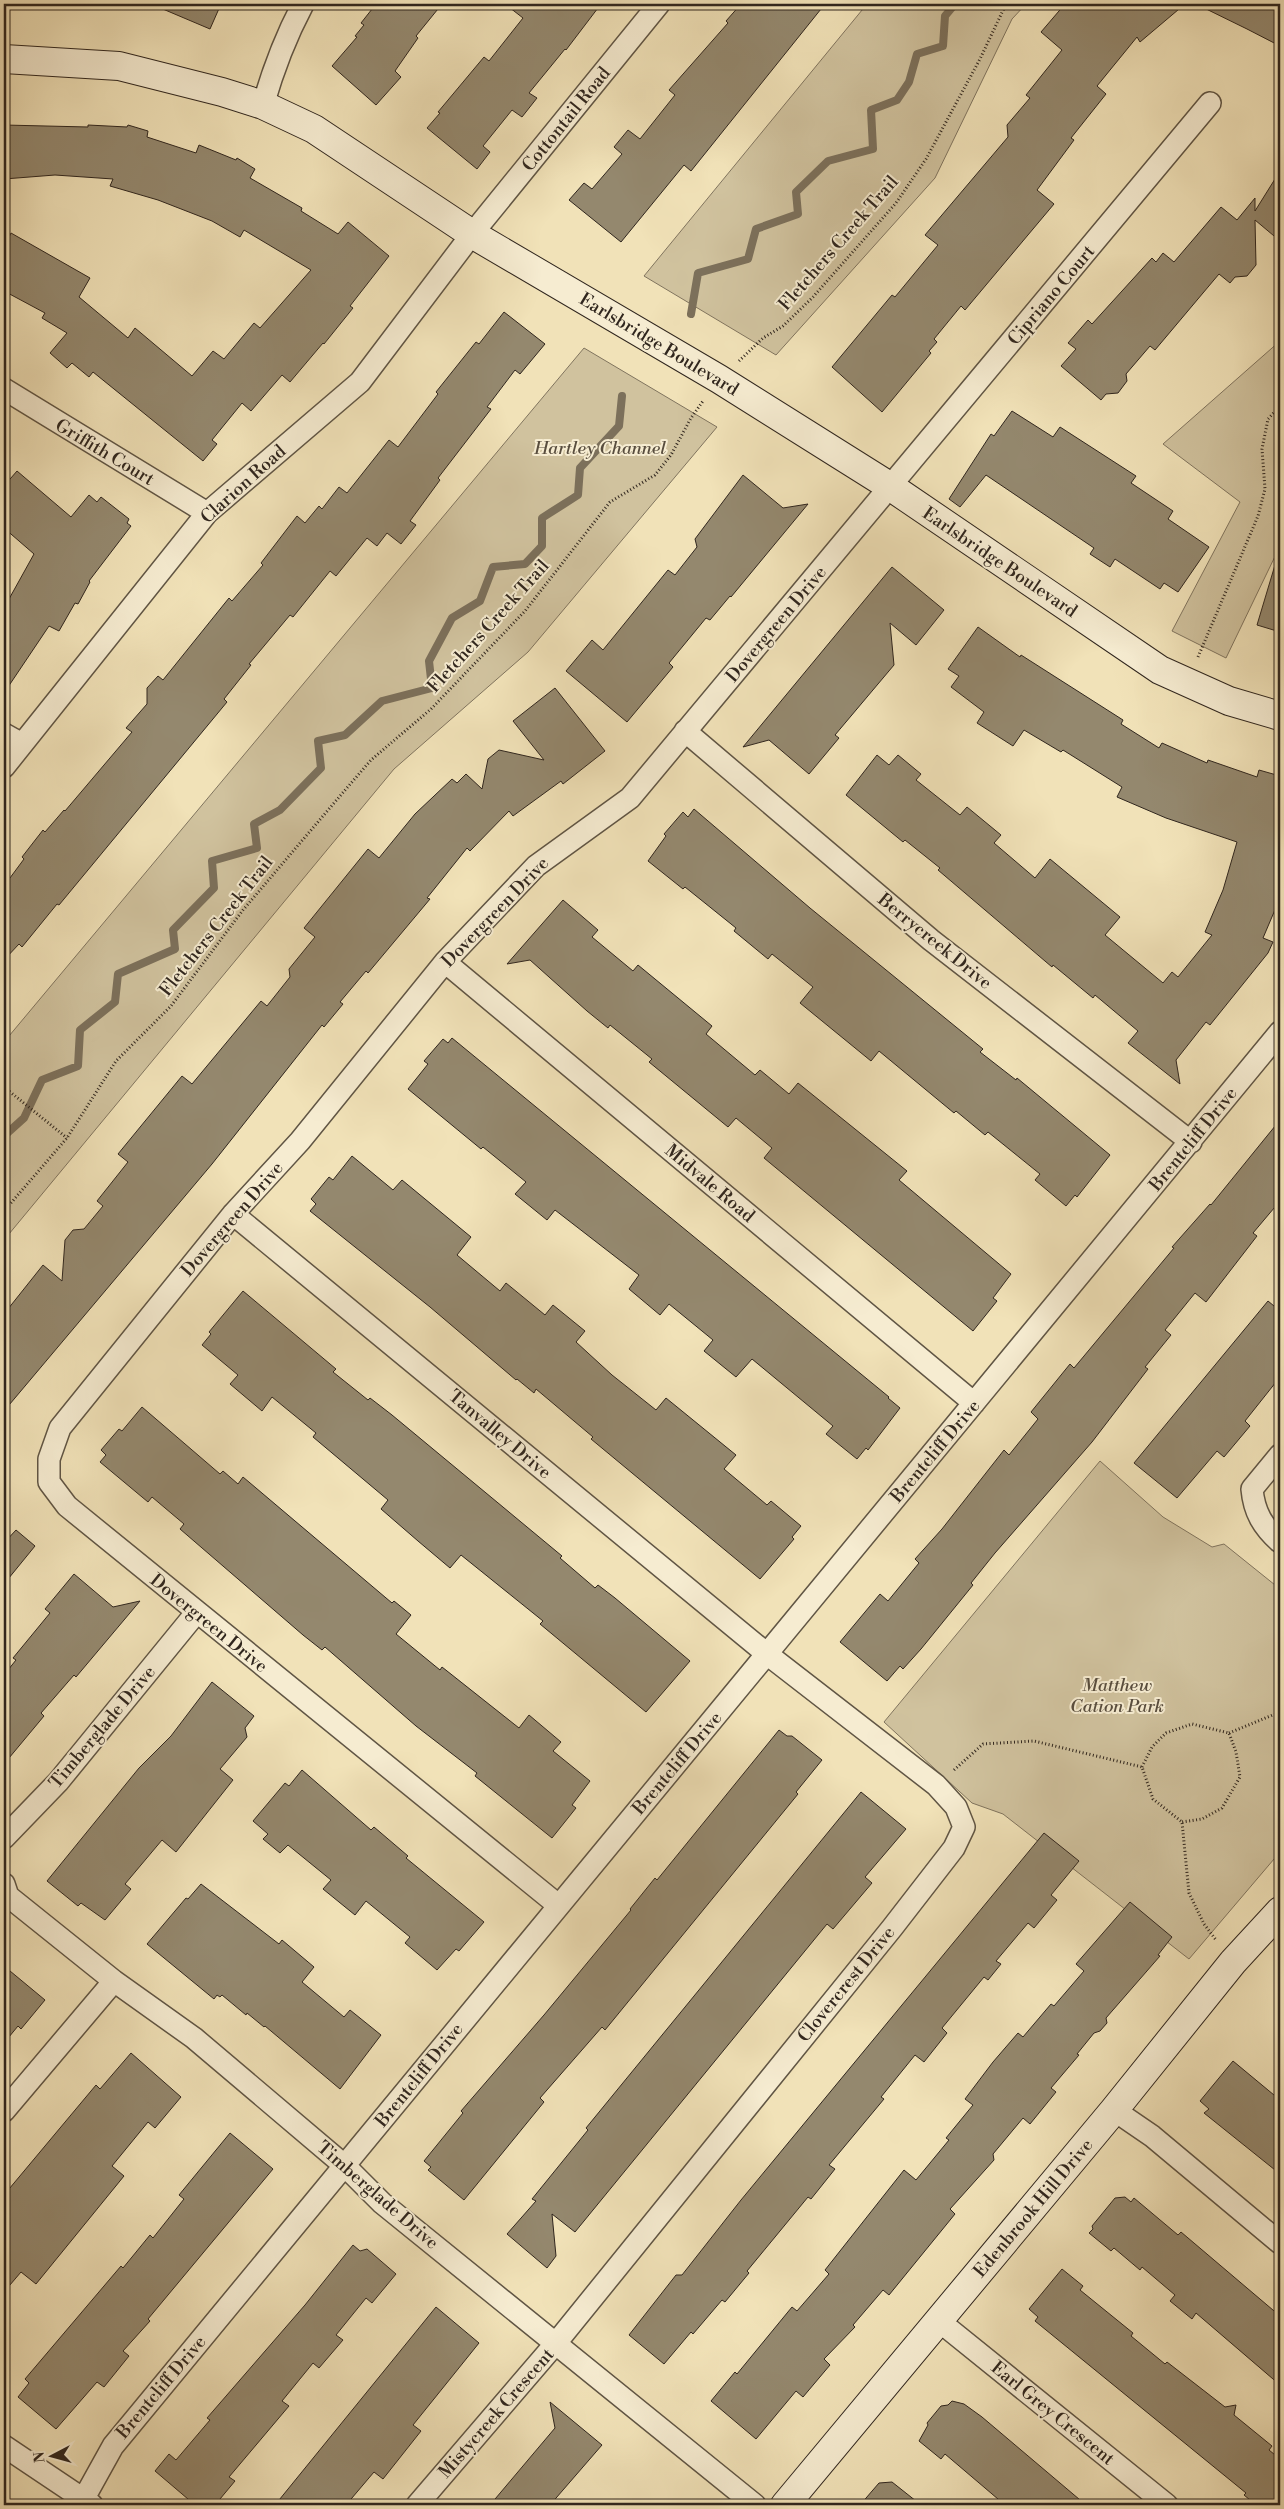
<svg xmlns="http://www.w3.org/2000/svg" width="1284" height="2509" font-family="'Libre Bodoni',serif">
<rect width="100%" height="100%" fill="#f1e2b8"/>
<filter id="stains"><feTurbulence type="fractalNoise" baseFrequency=".004" numOctaves="4"/><feColorMatrix values="0 0 0 0 .2 0 0 0 0 .09 0 0 0 0 .02 0 0 0 .5 -.17"/></filter>
<radialGradient id="worn" r=".72"><stop offset=".6" stop-color="#630" stop-opacity="0"/><stop offset="1" stop-color="#630" stop-opacity=".3"/></radialGradient>
<path fill="#d0c29e" stroke="#80745e" d="M 867,4 L 1026,4 L 1012,19 L 935,178 L 776,355 L 644,276 Z
M 1280,341 L 1280,546 L 1226,658 L 1172,631 L 1240,502 L 1163,444 Z
M 584,348 L 717,427 L 528,652 L 394,769 L 4,1240 L 4,1042 Z
M 1100,1461 L 1163,1517 L 1212,1547 L 1224,1544 L 1280,1589 L 1280,1852 L 1189,1959 L 1003,1814 L 972,1803 L 884,1722 Z"/>
<g fill="none" stroke-linecap="round" stroke-linejoin="round">
<path stroke="#7c705b" stroke-width="8" d="M 691,314 L 698,273 L 748,259 L 756,229 L 798,214 L 796,192 L 828,161 L 873,149 L 871,110 L 897,100 L 909,82 L 917,54 L 943,46 L 945,16 L 955,4
M 4,1136 L 24,1118 L 42,1080 L 78,1066 L 80,1030 L 115,1002 L 118,974 L 175,949 L 173,930 L 214,888 L 212,861 L 257,848 L 254,824 L 280,810 L 321,768 L 318,741 L 345,735 L 382,701 L 432,688 L 429,661 L 452,618 L 480,601 L 493,567 L 525,564 L 542,546 L 542,518 L 578,495 L 580,468 L 619,426 L 622,396"/>
</g>
<path fill="#94886e" stroke="#30261e" d="M 151,4 L 221,4 L 210,29 Z
M 376,4 L 442,4 L 416,36 L 418,38 L 395,71 L 401,77 L 376,105 L 332,66 L 357,37 L 355,36 L 364,25 L 361,23 Z
M 505,4 L 601,4 L 566,50 L 565,49 L 529,93 L 537,98 L 522,117 L 512,110 L 483,146 L 490,152 L 477,169 L 427,128 L 440,113 L 438,112 L 484,57 L 489,61 L 523,18 Z
M 741,4 L 825,4 L 691,171 L 684,165 L 621,242 L 569,200 L 584,183 L 592,189 L 622,154 L 614,147 L 628,130 L 640,139 L 675,95 L 669,90 L 728,23 L 726,21 Z
M 1065,4 L 1185,4 L 1140,42 L 1137,37 L 1097,86 L 1106,94 L 1071,138 L 1074,140 L 1037,190 L 1054,204 L 965,310 L 961,306 L 934,339 L 937,342 L 929,351 L 931,353 L 882,412 L 832,367 L 892,295 L 895,297 L 938,245 L 925,235 L 1008,137 L 1007,125 L 1030,98 L 1026,95 L 1062,50 L 1041,32 Z
M 1196,4 L 1280,4 L 1280,46 L 1247,29 Z
M 4,125 L 88,127 L 88,125 L 127,127 L 128,125 L 148,131 L 147,137 L 196,153 L 199,145 L 236,160 L 237,158 L 255,169 L 250,178 L 302,208 L 301,211 L 338,234 L 348,222 L 389,256 L 350,306 L 353,308 L 324,344 L 323,343 L 290,382 L 282,375 L 251,411 L 242,403 L 212,440 L 217,444 L 203,461 L 93,372 L 89,377 L 72,363 L 67,368 L 50,353 L 67,333 L 42,318 L 45,313 L 4,291 L 4,247 L 11,233 L 90,278 L 79,297 L 128,338 L 135,328 L 192,376 L 213,351 L 224,359 L 254,323 L 260,328 L 311,270 L 244,230 L 240,237 L 212,221 L 158,200 L 110,186 L 113,179 L 55,175 L 4,179 Z
M 1280,171 L 1280,241 L 1255,220 L 1256,265 L 1247,276 L 1235,277 L 1230,283 L 1219,274 L 1155,350 L 1150,346 L 1126,374 L 1127,381 L 1118,393 L 1106,394 L 1101,400 L 1061,366 L 1076,349 L 1068,343 L 1088,320 L 1092,324 L 1152,258 L 1156,262 L 1163,253 L 1174,262 L 1221,207 L 1237,220 L 1255,198 L 1255,211 Z
M 504,312 L 545,344 L 520,374 L 515,370 L 487,407 L 491,409 L 438,478 L 440,480 L 410,521 L 416,525 L 401,544 L 387,533 L 377,546 L 367,538 L 336,576 L 330,571 L 293,617 L 290,615 L 249,664 L 251,665 L 224,699 L 227,702 L 59,905 L 57,904 L 22,947 L 19,944 L 4,960 L 4,886 L 24,859 L 22,857 L 43,830 L 45,832 L 64,810 L 65,811 L 132,732 L 126,728 L 147,704 L 147,688 L 158,676 L 163,680 L 229,598 L 232,601 L 263,565 L 261,563 L 297,516 L 305,523 L 319,506 L 322,509 L 339,487 L 347,493 L 389,440 L 398,447 L 438,394 L 436,392 L 476,342 L 479,344 Z
M 1012,411 L 1053,437 L 1060,427 L 1136,476 L 1131,483 L 1173,511 L 1168,519 L 1209,547 L 1178,592 L 1164,583 L 1160,589 L 1115,559 L 1110,567 L 1090,554 L 1094,548 L 986,475 L 960,507 L 949,499 L 991,434 L 994,436 Z
M 17,471 L 71,517 L 89,495 L 97,502 L 101,497 L 129,519 L 127,523 L 131,526 L 89,581 L 90,582 L 78,604 L 75,603 L 59,631 L 49,626 L 4,693 L 4,608 L 34,554 L 4,528 L 4,486 Z
M 743,475 L 783,508 L 808,504 L 731,597 L 730,596 L 710,620 L 706,618 L 669,663 L 673,667 L 627,722 L 566,671 L 592,640 L 603,650 L 668,570 L 675,575 L 697,547 L 695,539 Z
M 1275,565 L 1280,566 L 1280,632 L 1257,625 Z
M 892,567 L 944,610 L 916,645 L 890,623 L 894,665 L 835,735 L 839,738 L 809,774 L 769,740 L 743,747 Z
M 978,627 L 1020,657 L 1021,655 L 1123,720 L 1121,724 L 1159,748 L 1162,743 L 1207,763 L 1208,760 L 1257,777 L 1259,770 L 1280,776 L 1280,898 L 1263,938 L 1273,942 L 1268,953 L 1210,1025 L 1206,1022 L 1176,1060 L 1180,1084 L 1128,1043 L 1138,1031 L 1095,995 L 1093,998 L 1053,965 L 1052,967 L 938,870 L 940,868 L 905,840 L 903,842 L 846,795 L 877,755 L 889,765 L 898,755 L 921,774 L 916,780 L 960,815 L 967,807 L 1001,835 L 994,843 L 1035,878 L 1050,859 L 1120,917 L 1105,935 L 1163,983 L 1172,972 L 1178,977 L 1212,935 L 1205,932 L 1223,890 L 1237,842 L 1166,818 L 1117,797 L 1122,787 L 1063,750 L 1061,752 L 1024,730 L 1013,746 L 977,723 L 984,712 L 951,687 L 959,676 L 948,669 Z
M 555,688 L 605,751 L 563,784 L 561,781 L 513,816 L 509,811 L 470,851 L 467,848 L 427,898 L 430,899 L 368,973 L 366,971 L 340,1002 L 343,1004 L 324,1027 L 322,1025 L 212,1164 L 4,1411 L 4,1314 L 43,1265 L 62,1281 L 65,1240 L 73,1230 L 84,1229 L 103,1206 L 97,1201 L 128,1162 L 118,1154 L 182,1076 L 192,1084 L 261,1001 L 267,1006 L 290,977 L 289,969 L 315,937 L 304,928 L 368,849 L 379,858 L 415,814 L 452,779 L 457,783 L 466,774 L 482,789 L 488,759 L 499,750 L 544,760 L 513,721 Z
M 694,809 L 810,908 L 983,1049 L 980,1052 L 1016,1080 L 1017,1078 L 1110,1155 L 1077,1197 L 1075,1195 L 1066,1206 L 1035,1180 L 1040,1174 L 988,1132 L 985,1135 L 956,1111 L 954,1113 L 879,1051 L 871,1061 L 800,1003 L 813,987 L 772,954 L 768,959 L 734,931 L 736,928 L 685,887 L 683,889 L 648,861 L 666,836 L 664,834 L 683,812 L 688,817 Z
M 563,900 L 598,930 L 592,937 L 633,971 L 638,965 L 712,1026 L 706,1034 L 755,1075 L 760,1070 L 789,1094 L 798,1083 L 907,1171 L 899,1180 L 1011,1274 L 993,1298 L 997,1301 L 973,1331 L 764,1158 L 772,1148 L 736,1118 L 728,1127 L 649,1062 L 652,1059 L 610,1025 L 608,1028 L 587,1011 L 530,960 L 507,964 Z
M 452,1038 L 889,1397 L 888,1398 L 900,1408 L 868,1450 L 866,1448 L 857,1459 L 826,1434 L 833,1426 L 752,1359 L 736,1377 L 704,1351 L 713,1340 L 669,1304 L 660,1315 L 629,1289 L 639,1275 L 555,1210 L 547,1220 L 515,1194 L 526,1182 L 483,1147 L 481,1149 L 408,1089 L 428,1064 L 424,1061 L 443,1039 L 448,1043 Z
M 1280,1120 L 1280,1201 L 1253,1233 L 1257,1236 L 1206,1302 L 1195,1293 L 1165,1330 L 1171,1335 L 1145,1367 L 1148,1369 L 1092,1442 L 995,1553 L 971,1583 L 973,1585 L 921,1649 L 903,1669 L 900,1666 L 887,1681 L 840,1642 L 880,1594 L 888,1601 L 919,1563 L 915,1559 L 942,1529 L 1004,1450 L 1009,1455 L 1038,1419 L 1031,1412 L 1070,1364 L 1074,1368 L 1174,1248 L 1172,1247 L 1210,1204 L 1211,1205 Z
M 352,1156 L 393,1190 L 402,1180 L 471,1237 L 457,1255 L 500,1291 L 506,1283 L 545,1315 L 553,1305 L 585,1331 L 576,1342 L 612,1375 L 656,1410 L 666,1398 L 736,1455 L 724,1469 L 767,1505 L 771,1501 L 801,1526 L 792,1537 L 794,1539 L 760,1579 L 591,1439 L 593,1437 L 536,1389 L 534,1393 L 517,1379 L 516,1380 L 430,1307 L 310,1211 L 316,1204 L 311,1199 L 329,1177 L 333,1180 Z
M 243,1291 L 336,1369 L 333,1372 L 368,1400 L 370,1398 L 392,1415 L 562,1556 L 560,1558 L 595,1588 L 598,1585 L 615,1598 L 690,1661 L 646,1712 L 540,1624 L 543,1621 L 461,1555 L 450,1568 L 418,1541 L 381,1509 L 388,1500 L 313,1437 L 316,1433 L 272,1397 L 262,1411 L 230,1384 L 238,1375 L 202,1345 L 211,1334 L 209,1332 Z
M 1268,1301 L 1280,1311 L 1280,1377 L 1245,1421 L 1250,1426 L 1224,1457 L 1217,1451 L 1177,1498 L 1134,1463 Z
M 142,1407 L 220,1474 L 223,1471 L 238,1484 L 243,1477 L 392,1603 L 394,1601 L 411,1615 L 396,1634 L 440,1670 L 442,1667 L 519,1728 L 529,1715 L 561,1742 L 553,1751 L 590,1781 L 572,1805 L 576,1808 L 552,1838 L 475,1776 L 477,1773 L 416,1726 L 325,1647 L 322,1650 L 303,1635 L 180,1529 L 184,1524 L 152,1497 L 148,1502 L 100,1462 L 106,1455 L 101,1450 L 119,1429 L 122,1431 Z
M 16,1530 L 35,1546 L 4,1584 L 4,1543 Z
M 74,1574 L 113,1607 L 140,1601 L 76,1677 L 74,1675 L 41,1713 L 44,1716 L 4,1764 L 4,1675 L 16,1660 L 13,1658 L 50,1613 L 45,1609 Z
M 212,1682 L 254,1716 L 245,1728 L 247,1737 L 220,1769 L 233,1780 L 176,1852 L 162,1840 L 125,1884 L 131,1889 L 105,1920 L 81,1903 L 78,1906 L 47,1881 L 139,1768 L 171,1736 Z
M 779,1730 L 787,1736 L 792,1736 L 822,1760 L 796,1792 L 798,1794 L 605,2030 L 602,2027 L 540,2098 L 544,2102 L 464,2200 L 428,2170 L 431,2167 L 424,2161 L 463,2113 L 461,2111 L 544,2015 L 631,1910 L 630,1909 L 655,1878 L 657,1880 Z
M 302,1770 L 371,1830 L 374,1827 L 408,1856 L 406,1858 L 484,1922 L 459,1951 L 456,1949 L 437,1970 L 405,1943 L 410,1937 L 366,1901 L 355,1915 L 323,1889 L 331,1880 L 288,1845 L 280,1853 L 263,1839 L 268,1834 L 253,1821 L 285,1783 L 289,1786 Z
M 861,1792 L 906,1829 L 865,1877 L 872,1883 L 833,1929 L 827,1924 L 575,2232 L 552,2214 L 556,2256 L 547,2268 L 507,2234 L 536,2201 L 532,2199 L 588,2130 L 586,2128 Z
M 1044,1833 L 1079,1861 L 1051,1895 L 1057,1900 L 1034,1928 L 1028,1923 L 996,1961 L 1001,1964 L 988,1980 L 984,1977 L 942,2028 L 947,2033 L 924,2062 L 915,2055 L 881,2097 L 884,2099 L 829,2165 L 835,2169 L 811,2199 L 808,2197 L 747,2271 L 749,2273 L 725,2302 L 722,2300 L 693,2334 L 691,2332 L 664,2364 L 629,2335 L 676,2275 L 682,2275 L 741,2200 Z
M 201,1884 L 279,1944 L 282,1940 L 314,1967 L 302,1982 L 344,2017 L 350,2010 L 381,2035 L 340,2089 L 265,2026 L 264,2027 L 247,2013 L 246,2015 L 222,1995 L 220,1997 L 217,1995 L 214,1999 L 147,1944 L 186,1898 L 188,1899 Z
M 1130,1902 L 1172,1937 L 1158,1955 L 1160,1956 L 1106,2018 L 1107,2023 L 1100,2031 L 1094,2033 L 1077,2054 L 1079,2055 L 1051,2088 L 1056,2092 L 1030,2124 L 1023,2118 L 993,2154 L 994,2160 L 950,2209 L 955,2214 L 889,2295 L 883,2290 L 853,2325 L 855,2327 L 824,2359 L 830,2365 L 803,2397 L 796,2391 L 756,2439 L 711,2401 L 735,2372 L 737,2374 L 792,2307 L 797,2311 L 829,2274 L 825,2270 L 904,2170 L 916,2180 L 949,2140 L 946,2138 L 973,2105 L 965,2099 L 993,2062 L 1018,2033 L 1023,2037 L 1051,2004 L 1054,2006 L 1084,1971 L 1076,1964 Z
M 4,1966 L 45,2000 L 21,2029 L 18,2026 L 4,2043 Z
M 131,2053 L 181,2097 L 155,2128 L 148,2122 L 112,2166 L 124,2176 L 36,2284 L 21,2272 L 4,2292 L 4,2195 L 96,2085 L 100,2089 Z
M 1233,2061 L 1280,2100 L 1280,2174 L 1204,2113 L 1209,2109 L 1200,2101 Z
M 230,2133 L 273,2169 L 148,2319 L 150,2321 L 123,2351 L 129,2356 L 104,2387 L 97,2382 L 56,2429 L 18,2397 L 29,2383 L 25,2379 L 121,2266 L 123,2268 L 150,2235 L 153,2238 L 184,2199 L 179,2195 Z
M 1125,2197 L 1131,2202 L 1134,2198 L 1178,2235 L 1181,2232 L 1280,2316 L 1280,2385 L 1196,2313 L 1192,2319 L 1170,2301 L 1175,2295 L 1142,2267 L 1140,2270 L 1114,2248 L 1111,2251 L 1089,2233 L 1093,2229 L 1092,2226 L 1115,2198 Z
M 353,2245 L 360,2251 L 367,2249 L 396,2274 L 372,2303 L 366,2298 L 336,2335 L 343,2340 L 319,2368 L 313,2363 L 282,2401 L 289,2406 L 229,2477 L 235,2481 L 215,2505 L 195,2505 L 155,2471 L 169,2454 L 176,2460 L 210,2420 L 207,2418 L 305,2305 Z
M 1062,2269 L 1083,2286 L 1080,2290 L 1133,2333 L 1131,2336 L 1165,2364 L 1167,2362 L 1225,2407 L 1236,2405 L 1234,2415 L 1272,2446 L 1269,2450 L 1280,2459 L 1280,2492 L 1269,2505 L 1256,2505 L 1244,2495 L 1246,2493 L 1035,2321 L 1038,2317 L 1029,2309 Z
M 436,2307 L 479,2343 L 413,2425 L 421,2431 L 383,2479 L 374,2472 L 346,2505 L 275,2505 Z
M 952,2401 L 964,2404 L 982,2417 L 1086,2505 L 1005,2505 L 945,2454 L 941,2459 L 919,2441 L 928,2425 L 927,2423 L 941,2406 L 948,2405 Z
M 550,2402 L 602,2445 L 550,2505 L 490,2505 L 555,2428 Z
M 892,2482 L 921,2505 L 860,2505 L 879,2483 Z"/>
<g fill="none" stroke-linecap="round" stroke-linejoin="round">
<defs>
<path id="street" d="M 263,105 C 273,70 286,36 303,4
M 4,389 L 207,513
M 685,731 L 931,940 L 1191,1142
M 4,734 L 22,744
M 4,767 L 207,513 L 360,382 L 472,234 L 659,4
M 445,962 L 974,1403
M 233,1214 L 767,1654 L 936,1785 L 956,1807 L 964,1827 L 954,1848 L 892,1928 L 556,2343 L 417,2505
M 1280,1455 L 1252,1489 C 1254,1512 1263,1527 1280,1542
M 4,1838 L 58,1782 L 196,1613
M 4,1884 L 8,1896 L 114,1981 L 194,2038 L 345,2166 L 382,2203 L 755,2505
M 558,1905 L 67,1506 L 49,1482 L 49,1459 L 60,1428 L 233,1214 L 300,1141 L 445,962 L 536,866 L 630,798 L 1210,103
M 1114,2110 L 1152,2136 L 1280,2243
M 4,2111 L 114,1981
M 939,2321 L 1167,2505
M 4,2446 L 92,2505
M 83,2500 L 113,2446 L 1280,1032"/>
<path id="secondary" d="M 4,59 L 119,66 L 222,92 L 263,105 L 314,129 L 472,234 L 719,379 L 891,487 L 1160,670 L 1229,701 L 1280,716
M 785,2505 L 1114,2110 L 1233,1962 L 1280,1911"/>
</defs>
<use href="#street" stroke="#605544" stroke-width="24"/>
<use href="#secondary" stroke="#30261e" stroke-width="30"/>
<path stroke="#30261e" stroke-width="3" stroke-dasharray="1 2.5" stroke-linecap="butt" d="M 739,361 L 763,338 L 783,326 L 813,297 L 896,203 L 926,159 L 980,59 L 1006,4
M 1198,657 L 1258,516 L 1265,489 L 1262,449 L 1268,419 L 1280,406
M 4,1087 L 67,1138
M 4,1211 L 67,1138 L 116,1061 L 171,1006 L 243,910 L 346,789 L 371,760 L 431,709 L 525,611 L 610,502 L 655,475 L 671,455 L 691,418 L 703,401
M 1229,1733 L 1280,1712
M 1142,1767 L 1152,1747 L 1166,1733 L 1192,1724 L 1229,1733 L 1236,1752 L 1240,1777 L 1222,1808 L 1202,1819 L 1182,1822
M 954,1770 L 983,1744 L 1034,1741 L 1142,1767 L 1153,1799 L 1182,1822 L 1189,1893 L 1204,1924 L 1216,1940"/>
<use href="#street" stroke="#f6ecd1" stroke-width="21"/>
<use href="#secondary" stroke="#f6ecd1" stroke-width="28"/>
</g>
<g text-anchor="middle" stroke-width="4" stroke-linejoin="round" paint-order="stroke">
<g font-size="18" fill="#30261e" stroke="#f6ecd1">
<text transform="translate(566 119) rotate(-51)" y="6">Cottontail Road</text>
<text transform="translate(838 243) rotate(-49)" y="6">Fletchers Creek Trail</text>
<text transform="translate(1051 295) rotate(-50)" y="6">Cipriano Court</text>
<text transform="translate(659 344) rotate(31)" y="6">Earlsbridge Boulevard</text>
<text transform="translate(105 452) rotate(31)" y="6">Griffith Court</text>
<text transform="translate(243 484) rotate(-42)" y="6">Clarion Road</text>
<text transform="translate(1000 562) rotate(34)" y="6">Earlsbridge Boulevard</text>
<text transform="translate(776 624) rotate(-50)" y="6">Dovergreen Drive</text>
<text transform="translate(488 626) rotate(-48)" y="6">Fletchers Creek Trail</text>
<text transform="translate(495 912) rotate(-46)" y="6">Dovergreen Drive</text>
<text transform="translate(216 926) rotate(-52)" y="6">Fletchers Creek Trail</text>
<text transform="translate(935 941) rotate(39)" y="6">Berrycreek Drive</text>
<text transform="translate(1193 1139) rotate(-51)" y="6">Brentcliff Drive</text>
<text transform="translate(710 1183) rotate(40)" y="6">Midvale Road</text>
<text transform="translate(232 1219) rotate(-49)" y="6">Dovergreen Drive</text>
<text transform="translate(500 1434) rotate(40)" y="6">Tanvalley Drive</text>
<text transform="translate(935 1451) rotate(-50)" y="6">Brentcliff Drive</text>
<text transform="translate(209 1623) rotate(39)" y="6">Dovergreen Drive</text>
<text transform="translate(102 1727) rotate(-50)" y="6">Timberglade Drive</text>
<text transform="translate(677 1763) rotate(-50)" y="6">Brentcliff Drive</text>
<text transform="translate(846 1984) rotate(-51)" y="6">Clovercrest Drive</text>
<text transform="translate(419 2075) rotate(-51)" y="6">Brentcliff Drive</text>
<text transform="translate(378 2195) rotate(41)" y="6">Timberglade Drive</text>
<text transform="translate(1033 2208) rotate(-50)" y="6">Edenbrook Hill Drive</text>
<text transform="translate(161 2387) rotate(-50)" y="6">Brentcliff Drive</text>
<text transform="translate(496 2413) rotate(-49)" y="6">Mistycreek Crescent</text>
<text transform="translate(1053 2413) rotate(39)" y="6">Earl Grey Crescent</text>
</g>
<g font-size="18" font-style="italic" fill="#584d3e" stroke="#f6ecd1">
<text x="600" y="454">Hartley Channel</text>
<text x="1117" y="1691">Matthew<tspan x="1117" dy="21">Cation Park</tspan></text>
</g>
</g>
<rect width="1284" height="2509" fill="none" stroke="#f1e2b8" stroke-width="20"/>
<rect x="5" y="5" width="1274" height="2499" fill="none" stroke="#30261e" stroke-width="2.5"/>
<rect x="10" y="10" width="1264" height="2489" fill="none" stroke="#30261e"/>
<g transform="translate(52 2456) rotate(264)" stroke="#f6ecd1" stroke-width="4" paint-order="stroke">
<path d="M0-4L9 19L0 12L-9 19Z" fill="#30261e"/>
<text y="-8" font-size="14" font-weight="bold" text-anchor="middle" fill="#30261e">N</text>
</g>
<rect width="100%" height="100%" filter="url(#stains)"/>
<rect width="100%" height="100%" fill="url(#worn)"/>
</svg>
